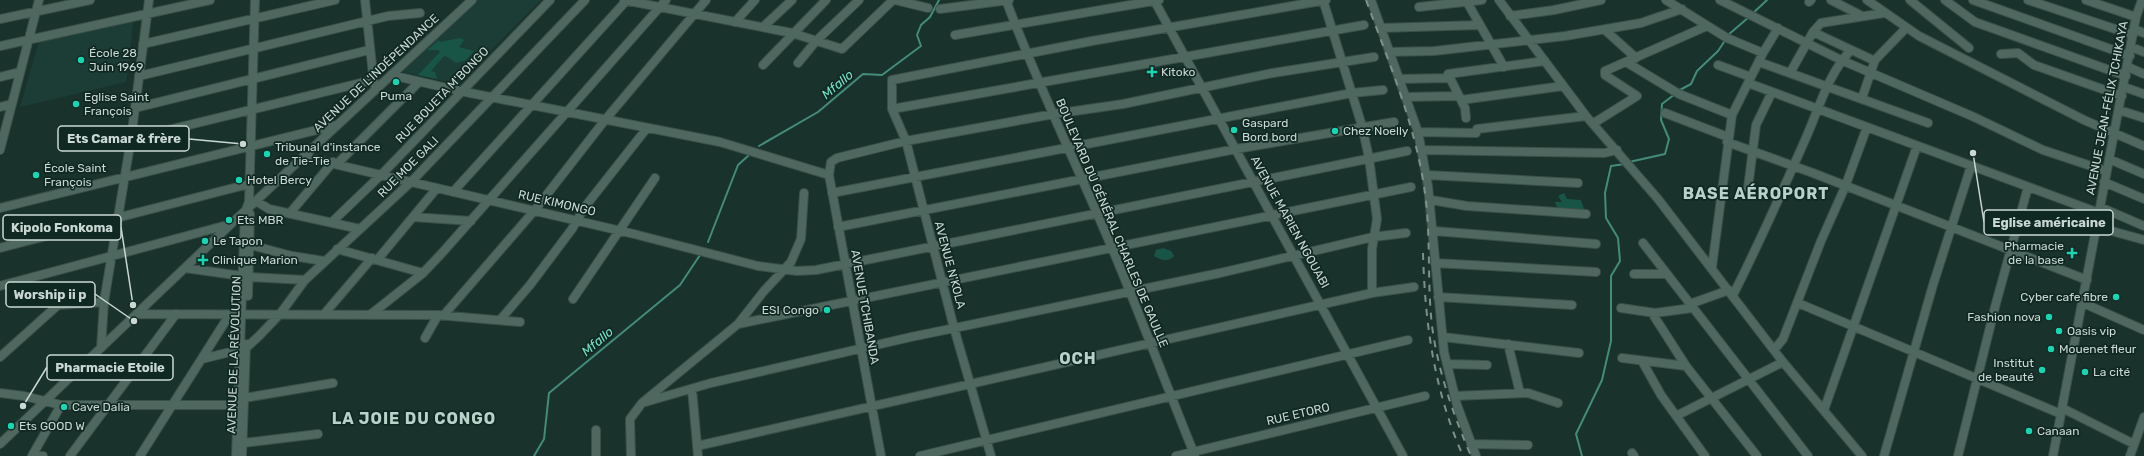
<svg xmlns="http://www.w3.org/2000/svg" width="2144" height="456" font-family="Rubik,sans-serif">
<rect width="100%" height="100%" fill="#1a322c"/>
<path fill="#1c3d35" d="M 478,0 L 541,0 L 457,84 L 402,72 Z
M 134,17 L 126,82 L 20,107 L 40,38 Z"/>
<path fill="#185547" d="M 460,38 L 464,40 L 459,47 L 474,51 L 466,60 L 456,63 L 446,56 L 443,57 L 431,71 L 435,72 L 437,79 L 418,75 L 440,52 L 438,50 L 427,50 L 439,40 L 440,42 Z
M 1564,193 L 1567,199 L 1581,200 L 1585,212 L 1558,210 L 1555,202 L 1562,202 L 1558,196 Z
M 1163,248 L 1171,251 L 1174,256 C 1167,263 1161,260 1154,256 L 1156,250 Z"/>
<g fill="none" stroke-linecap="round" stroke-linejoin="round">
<path stroke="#448b79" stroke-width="2" d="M 1752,14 L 1767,0
M 1728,35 L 1749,17
M 1678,91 L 1691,84 L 1697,71 L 1718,51 L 1726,39
M 759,146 L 818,112 L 863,74 L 882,75 L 921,46 L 917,35 L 921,25 L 930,17 L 939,0
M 1629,162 L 1665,154 L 1669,139 L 1661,120 L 1662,104 L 1675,94
M 708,242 L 738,165 L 749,155
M 534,456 L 544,439 L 549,393 L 680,285 L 700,255
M 1582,456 L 1576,434 L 1602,380 L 1611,341 L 1611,276 L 1620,261 L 1618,238 L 1606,218 L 1605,193 L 1611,166 L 1625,164"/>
<defs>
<path id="minor" d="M 365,0 L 374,84
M 624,0 L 792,33 L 842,49 L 893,0
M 895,0 L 928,8
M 1006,0 C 1037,84 1077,165 1112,248 C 1141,317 1167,387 1195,456
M 1154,0 L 1403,456
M 1323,0 L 1362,126 L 1369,158 L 1377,219 L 1372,249 L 1372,293
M 1371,0 L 1418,132 L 1428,186 L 1444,352 L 1457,405 L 1476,456
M 1499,0 L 1586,116 L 1658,199 L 1783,362 L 1862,456
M 1666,0 L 1727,38 L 1763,53
M 1720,0 L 1841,60 L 1974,117 L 2043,150 L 2106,171
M 1831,0 L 1862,16
M 1867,0 L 1919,36 L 2084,120 L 2144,146
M 1910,0 L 1969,48
M 1945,0 L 1975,22 L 2126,76
M 1973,0 L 2130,56
M 2028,0 L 2133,35
M 2086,0 L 2136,17
M 1467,2 L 1504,67
M 1809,2 L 1811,0
M 1419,7 L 1482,0
M 940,9 L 1009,0
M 1510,16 L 1554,10 L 1601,0
M 0,19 L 90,0
M 735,22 L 755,0
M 763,27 L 792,0
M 1381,28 L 1480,25
M 2134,29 L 2144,33
M 1605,30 L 1636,58
M 1813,32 L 1875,61
M 955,35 L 1159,0
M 143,44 L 335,0
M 0,46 L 210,0
M 2131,47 L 2144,52
M 1389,52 L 1434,51 L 1565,36 L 1641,23 L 1682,9
M 2001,54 L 2018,53 L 2034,65 L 2122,96
M 1626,62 L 1679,94 L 1732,115
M 1759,62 L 1928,123
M 798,63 L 816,41 L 859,0
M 763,65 L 826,0
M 1718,65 L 1751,77
M 2128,67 L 2144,74
M 1790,73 L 1813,32 L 1821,23 L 1884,13
M 391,75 L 460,91 L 720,142 L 829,175
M 139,76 L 388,16 L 420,13
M 0,77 L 20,72
M 1399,79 L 1448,78
M 1748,83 L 2099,213
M 2124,87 L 2144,94
M 1405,97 L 1458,96
M 1862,98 L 1875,60 L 1906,28
M 1461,100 L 1563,86
M 0,107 L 12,104
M 135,108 L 369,50
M 892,109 L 1364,25
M 2119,110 L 2144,118
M 1665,113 L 1728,137
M 1466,118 L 1465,108 L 1448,74 L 1545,61
M 1594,123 L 1637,96 L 1605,75 L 1605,71 L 1707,26
M 1418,132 L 1476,133 L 1477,129 L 1586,116
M 131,139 L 373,80
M 1727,142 L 1813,173 L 2087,280
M 0,150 L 39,0
M 1423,150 L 1604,153 L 1617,150
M 304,157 L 634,234 L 758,266 L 797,271 L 816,270 L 1407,151
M 2109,159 L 2144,174
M 338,163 L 419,82
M 1427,175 L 1578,183
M 2104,182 L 2144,199
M 1748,188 L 1756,125 L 1772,92
M 453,192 L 627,0
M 832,193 L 1352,93 L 1383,90
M 1431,200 L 1467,206 L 1586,214
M 256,201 L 269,209 L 360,229
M 2100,207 L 2144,226
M 0,208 L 337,125
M 290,213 L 333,162
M 413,217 L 471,221
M 332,222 L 382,174 L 550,0
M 838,227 L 1236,149 L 1394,122
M 2097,227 L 2144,240
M 1434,231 L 1596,244
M 1643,243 L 1808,456
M 251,245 L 292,256 L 324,261
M 0,248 L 249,184
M 337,249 L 423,273
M 378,259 L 437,188
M 1435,263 L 1596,272
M 1712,267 L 1732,115 L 1763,53 L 1778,28
M 185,268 L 249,277 L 305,280
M 1634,274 L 1666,274
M 0,286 L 231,224
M 1733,295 C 1759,244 1782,192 1805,140 C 1819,109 1827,76 1850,51
M 248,296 L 250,214
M 1438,297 L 1572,305
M 573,299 L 655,178
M 1798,303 L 2061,414
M 2083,303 L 2144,330
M 1690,304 L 1729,290
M 1621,308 L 1655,313 L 1692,308
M 325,313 L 372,258
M 1652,313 L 1686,366 L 1757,456
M 137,314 L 438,315 L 520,322
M 370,315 L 423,273 L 442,253 L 666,0
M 443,316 L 534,211 L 605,120 L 706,0
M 500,320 L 530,285 L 572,229 L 584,208 L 647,128
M 738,324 L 1411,187
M 1443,337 L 1579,353
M 425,338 L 438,315
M 1508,344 L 1520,393
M 101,348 L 104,302 L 131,139 L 149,0
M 1774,350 L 1783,339 L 1821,241 L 1845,187 L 1867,127
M 0,357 L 58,305 L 104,302
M 1622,358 L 1686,366
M 202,359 L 246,348 L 260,335 L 280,314 L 305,280 L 412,181 L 585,0
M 1642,361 L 1661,395 L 1705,456
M 1447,364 L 1487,365
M 692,389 L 698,456
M 0,393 L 24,396 L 61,405 L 243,405
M 1455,396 L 1528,393 L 1558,403
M 244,398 L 333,383
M 643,402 L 738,324 L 764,291 L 791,262 L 801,239 L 804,193
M 2062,408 L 2134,444
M 1824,410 L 1917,146
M 1676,416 L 1783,362
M 596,430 L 596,456
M 243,443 L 318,434
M 0,444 L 232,223 L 472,0
M 1471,444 L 1528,445
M 697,446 L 1372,293 L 1414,287
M 1632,453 L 1634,456
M 33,455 L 43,456
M 32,456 L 61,405
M 70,456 L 176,314
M 140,456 L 230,314
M 236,456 L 245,212 L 249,202 L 255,0
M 242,456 L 246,344
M 631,456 L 630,419 L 642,403 L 711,383 L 911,337 L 1220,273 L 1373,237 L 1406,233
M 881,456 L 829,175 L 831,162 L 837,158 L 906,141 L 1054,114 L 1123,104 L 1273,73 L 1374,57
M 920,456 L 1408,340
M 991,456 L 954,328 L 906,141 L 892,109 L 892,80 L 1092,41 L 1326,0
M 1176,456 L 1425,396
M 1884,456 L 1933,285 L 1971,166
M 1958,456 L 1995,307 L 2028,187
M 2053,456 L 2136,17 L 2142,0
M 2130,456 L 2144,417"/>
</defs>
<use href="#minor" stroke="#3b4f49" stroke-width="10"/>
<use href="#minor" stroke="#4e6860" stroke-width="8"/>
<path stroke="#7e908b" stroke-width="2" stroke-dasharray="7 7" stroke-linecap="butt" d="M 1366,0 C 1389,63 1416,126 1425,193 C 1431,237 1427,282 1432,326 C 1438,371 1453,414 1471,456
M 1423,253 C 1425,324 1434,390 1463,456"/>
</g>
<g fill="#19d5b2" stroke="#102822" stroke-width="1.5">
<circle cx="81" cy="60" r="4"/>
<path d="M1150 66h4v4h4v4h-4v4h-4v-4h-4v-4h4z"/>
<circle cx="396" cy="82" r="4"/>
<circle cx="76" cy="104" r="4"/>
<circle cx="1234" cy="130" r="4"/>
<circle cx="1335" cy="131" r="4"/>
<circle cx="267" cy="154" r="4"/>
<circle cx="36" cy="175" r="4"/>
<circle cx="239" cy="180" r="4"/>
<circle cx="229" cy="220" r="4"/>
<circle cx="205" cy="241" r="4"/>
<path d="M2070 247h4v4h4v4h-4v4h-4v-4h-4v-4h4z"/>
<path d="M201 254h4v4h4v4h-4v4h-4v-4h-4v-4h4z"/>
<circle cx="2116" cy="297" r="4"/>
<circle cx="827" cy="310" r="4"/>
<circle cx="2049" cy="317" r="4"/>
<circle cx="2059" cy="331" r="4"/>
<circle cx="2051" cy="349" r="4"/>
<circle cx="2042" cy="370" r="4"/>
<circle cx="2085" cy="372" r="4"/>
<circle cx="64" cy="407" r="4"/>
<circle cx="11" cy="426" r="4"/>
<circle cx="2029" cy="431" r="4"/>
</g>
<g text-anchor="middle" stroke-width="3.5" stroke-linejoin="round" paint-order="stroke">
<g font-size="12" fill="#cad8d3" stroke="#102822" text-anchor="start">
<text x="89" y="57">École 28<tspan x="89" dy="14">Juin 1969</tspan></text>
<text x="1161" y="76">Kitoko</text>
<text x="396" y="100" text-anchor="middle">Puma</text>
<text x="84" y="101">Eglise Saint<tspan x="84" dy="14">François</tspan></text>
<text x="1242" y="127">Gaspard<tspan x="1242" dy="14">Bord bord</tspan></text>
<text x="1343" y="135">Chez Noelly</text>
<text x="275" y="151">Tribunal d'instance<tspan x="275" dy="14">de Tie-Tie</tspan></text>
<text x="44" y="172">École Saint<tspan x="44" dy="14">François</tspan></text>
<text x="247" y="184">Hotel Bercy</text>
<text x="237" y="224">Ets MBR</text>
<text x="213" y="245">Le Tapon</text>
<text x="2064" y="250" text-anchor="end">Pharmacie<tspan x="2064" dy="14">de la base</tspan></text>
<text x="212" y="264">Clinique Marion</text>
<text x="2108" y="301" text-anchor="end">Cyber cafe fibre</text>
<text x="819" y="314" text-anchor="end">ESI Congo</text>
<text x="2041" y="321" text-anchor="end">Fashion nova</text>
<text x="2067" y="335">Oasis vip</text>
<text x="2059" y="353">Mouenet fleur</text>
<text x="2034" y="367" text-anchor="end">Institut<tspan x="2034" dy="14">de beauté</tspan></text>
<text x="2093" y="376">La cité</text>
<text x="72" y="411">Cave Dalia</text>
<text x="19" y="430">Ets GOOD W</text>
<text x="2037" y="435">Canaan</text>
</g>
<g font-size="12" fill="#cad8d3" stroke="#102822">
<text transform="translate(376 73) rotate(-43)" y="4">AVENUE DE L'INDÉPENDANCE</text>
<text transform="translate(442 95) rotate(-46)" y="4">RUE BOUETA M'BONGO</text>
<text transform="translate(2107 108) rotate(-79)" y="4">AVENUE JEAN-FÉLIX TCHIKAYA</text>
<text transform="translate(408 167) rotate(-45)" y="4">RUE MOE GALI</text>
<text transform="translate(557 203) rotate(13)" y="4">RUE KIMONGO</text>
<text transform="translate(1290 222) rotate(61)" y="4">AVENUE MARIEN NGOUABI</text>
<text transform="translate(1112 223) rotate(67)" y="4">BOULEVARD DU GÉNÉRAL CHARLES DE GAULLE</text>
<text transform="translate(950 265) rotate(75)" y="4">AVENUE N'KOLA</text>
<text transform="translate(865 307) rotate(80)" y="4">AVENUE TCHIBANDA</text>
<text transform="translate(234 355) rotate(-88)" y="4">AVENUE DE LA RÉVOLUTION</text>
<text transform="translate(1298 414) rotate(-13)" y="4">RUE ETORO</text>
</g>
<g font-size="13" font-style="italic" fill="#77e2c7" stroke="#102822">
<text transform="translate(837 84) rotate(-40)" y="5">Mfallo</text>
<text transform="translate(597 341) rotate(-40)" y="5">Mfallo</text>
</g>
<g font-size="16" font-weight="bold" letter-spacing="1" fill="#b6d2c9" stroke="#102822">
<text x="1756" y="199">BASE AÉROPORT</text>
<text x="1078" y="364">OCH</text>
<text x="414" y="424">LA JOIE DU CONGO</text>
</g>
</g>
<path fill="none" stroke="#cad8d3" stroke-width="1.5" d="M243 144L189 139M1973 153L1984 222M133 305L121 227M134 321L95 294M23 406L47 367"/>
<g fill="#cad8d3" stroke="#102822" stroke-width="1.5">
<circle cx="243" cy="144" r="4"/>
<circle cx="1973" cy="153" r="4"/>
<circle cx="133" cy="305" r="4"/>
<circle cx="134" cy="321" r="4"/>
<circle cx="23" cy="406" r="4"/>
</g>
<g fill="#102822" stroke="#cad8d3" stroke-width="1.5">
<rect x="58" y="126" width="131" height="25" rx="4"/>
<rect x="1984" y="210" width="129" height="25" rx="4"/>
<rect x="3" y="215" width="118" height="25" rx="4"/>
<rect x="6" y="282" width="89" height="25" rx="4"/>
<rect x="47" y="355" width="126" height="25" rx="4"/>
</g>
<g font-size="13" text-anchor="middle" font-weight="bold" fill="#cad8d3">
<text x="124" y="143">Ets Camar &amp; frère</text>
<text x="2049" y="227">Eglise américaine</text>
<text x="62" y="232">Kipolo Fonkoma</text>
<text x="50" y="299">Worship ii p</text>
<text x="110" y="372">Pharmacie Etoile</text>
</g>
</svg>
